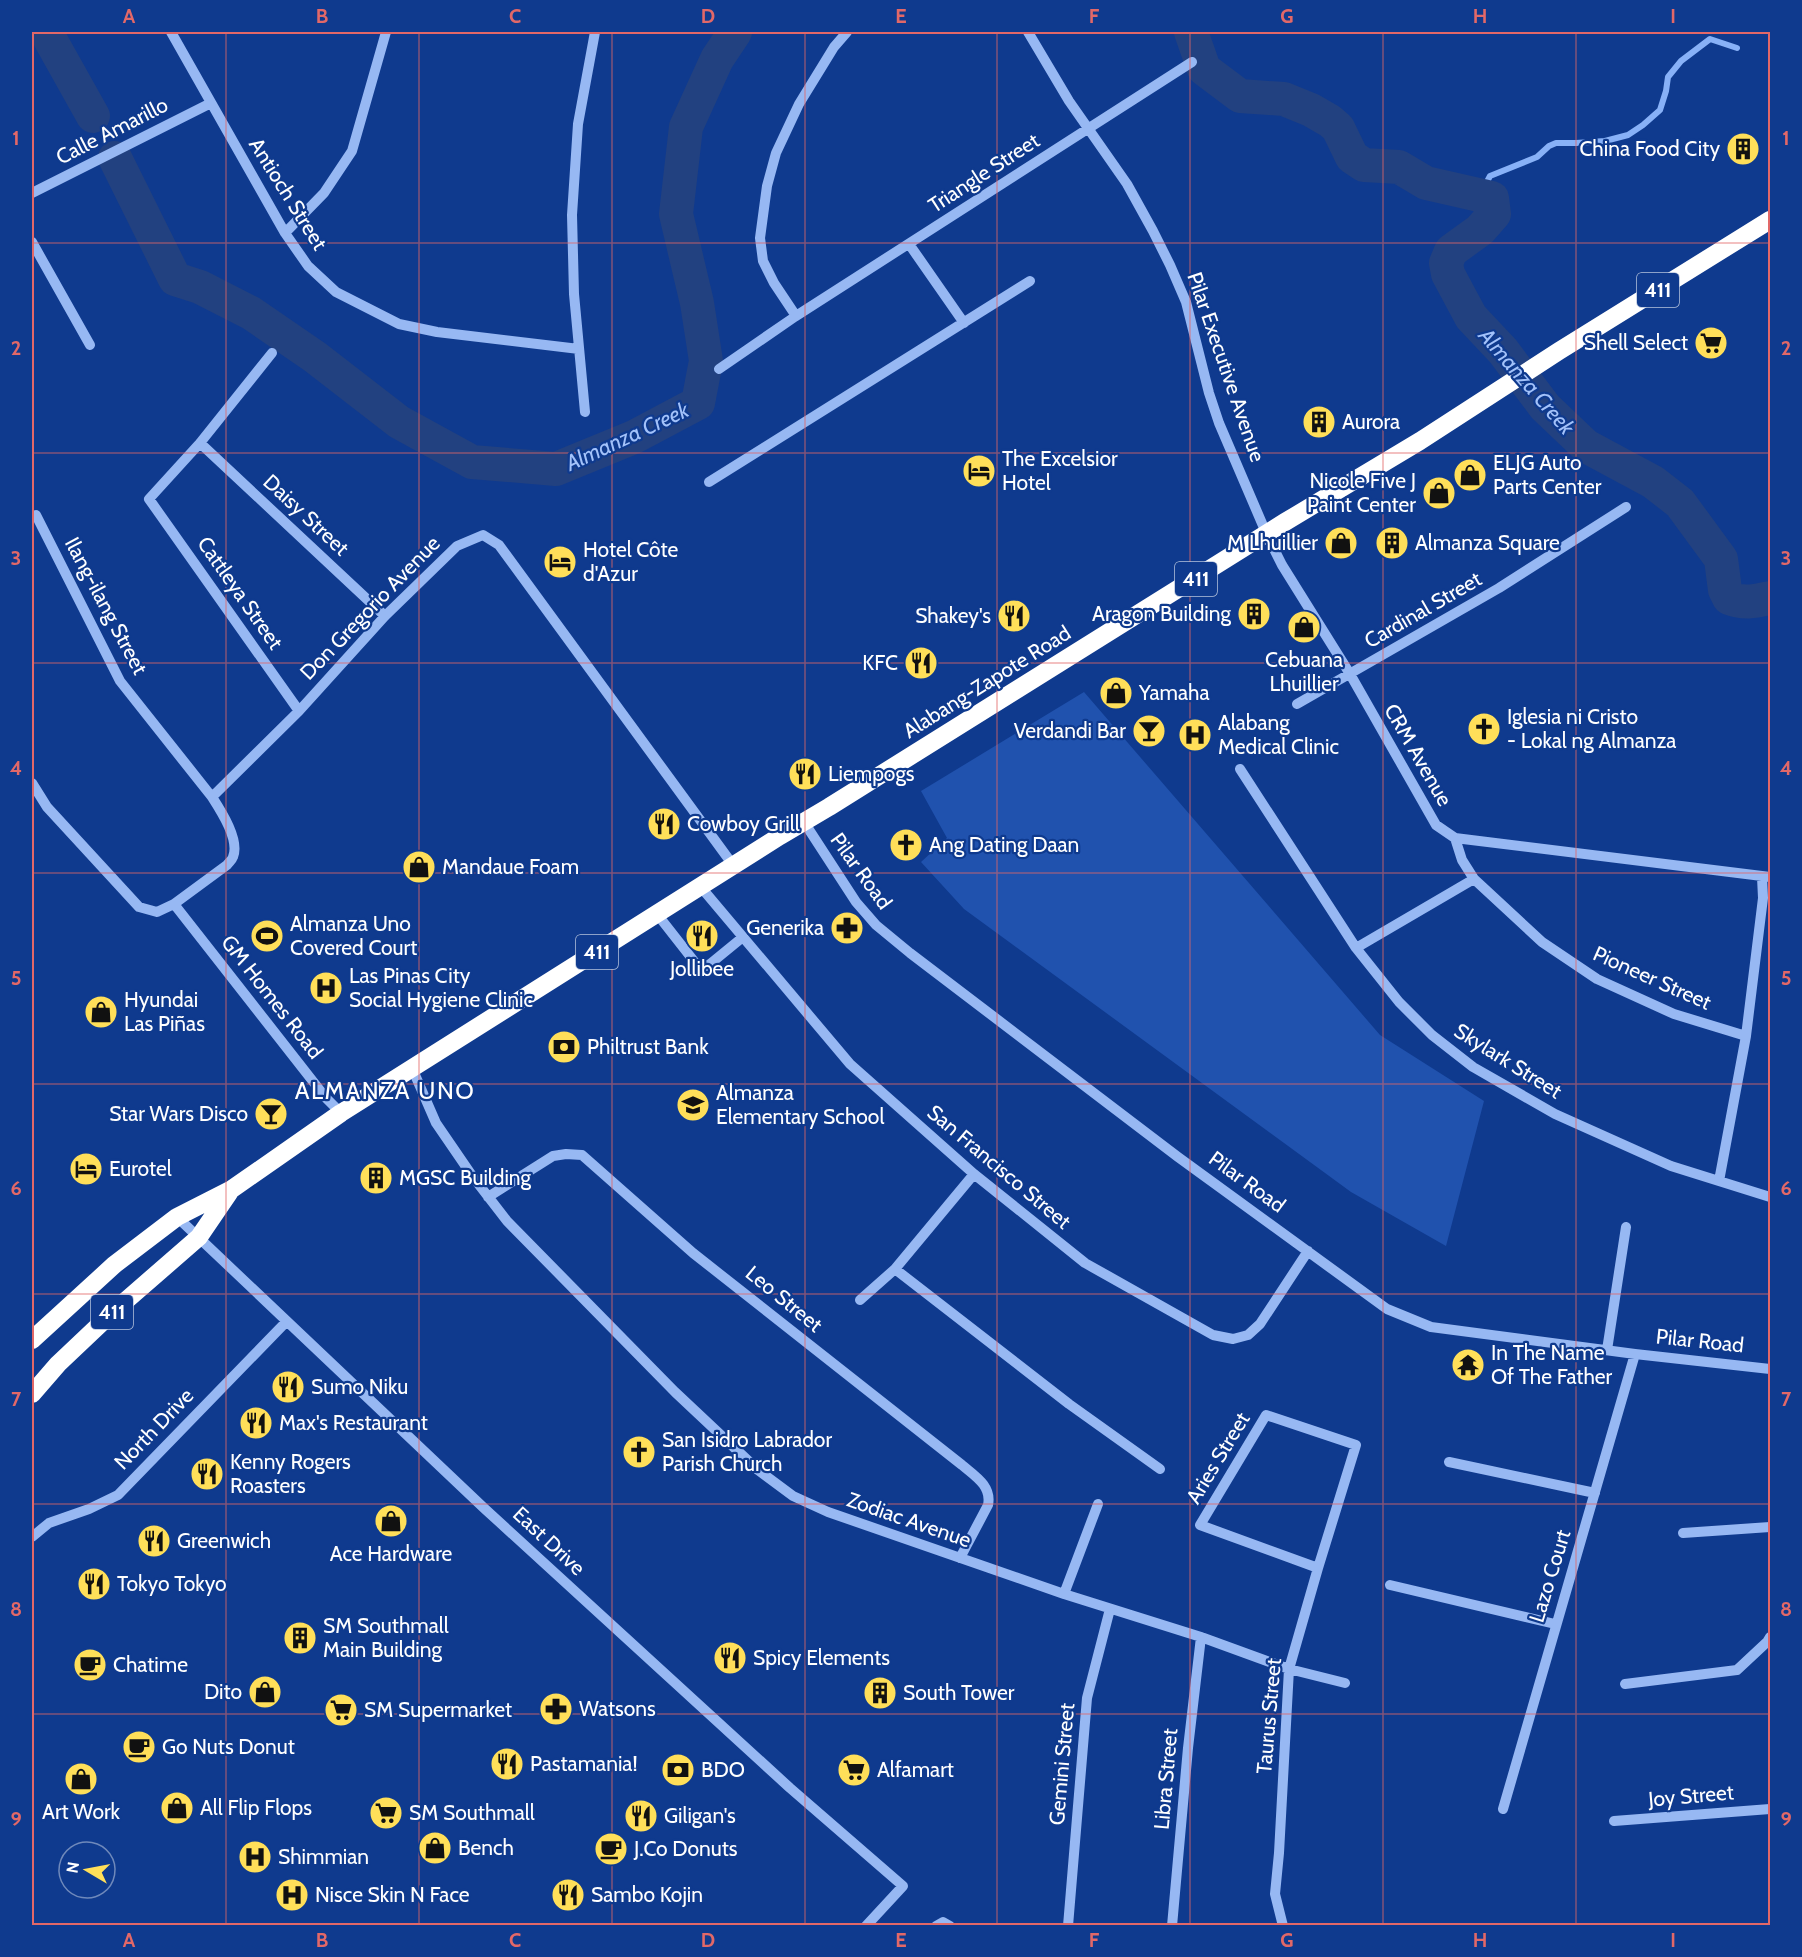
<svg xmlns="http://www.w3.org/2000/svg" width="1802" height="1957" font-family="Cabin,sans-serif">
<rect width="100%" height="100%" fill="#0f3a8e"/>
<path fill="#2052ae" d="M 1084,692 L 1380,1035 L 1484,1101 L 1446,1246 L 1351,1192 L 964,909 L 921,862 L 947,838 L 921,791 Z"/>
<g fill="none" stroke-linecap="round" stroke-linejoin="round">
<path stroke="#88b1f7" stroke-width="6" d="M 1480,195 L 1490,176 L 1537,157 L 1549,146 L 1556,143 L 1576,143 L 1605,141 L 1628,135 L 1643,125 L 1660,110 L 1666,91 L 1668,77 L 1681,61 L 1710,39 L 1737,48"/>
<path stroke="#224180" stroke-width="34" d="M 46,32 L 93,116
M 1191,32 L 1204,69 L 1240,96 L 1284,99 L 1311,110 L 1330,121 L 1338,128 L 1352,157 L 1364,165 L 1399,167 L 1426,183 L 1492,198 L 1494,214 L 1480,230 L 1451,251 L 1446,263 L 1448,274 L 1471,317 L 1503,351 L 1545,407 L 1586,446 L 1653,482 L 1680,503 L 1721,559 L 1725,590 L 1729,598 C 1744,604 1756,601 1770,598
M 115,158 L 175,279 L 200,287 L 251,313 L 315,357 L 399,422 L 472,462 L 556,469 L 634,437 L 698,403 L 706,361 L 697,303 L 676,214 L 686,127 L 717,59 L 735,32"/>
<path stroke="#97b8f3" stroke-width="10" d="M 171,32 L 285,233 L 308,266 L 336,292 L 399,324 L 437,332 L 579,349
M 1028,32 L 1069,101 L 1127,184 L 1153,231 L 1170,265 L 1186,302 L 1209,393 L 1219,423 L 1267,535 L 1282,565 L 1350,674 L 1436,825 L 1455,838 L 1770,877
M 32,193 L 211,103
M 285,233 L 324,193 L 352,151 L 386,32
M 32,242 L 90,345
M 909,244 L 964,323
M 796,316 L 774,283 L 763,261 L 760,238 L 767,186 L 776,153 L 799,104 L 834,47 L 847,32
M 272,353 L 200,443 L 149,499 L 299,711
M 719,369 L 796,316 L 1192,62
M 585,412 L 574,294 L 572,215 L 578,124 L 595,32
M 200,443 L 385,616
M 709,482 L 1030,281
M 36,515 L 120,681 L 212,797
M 1297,704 L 1499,588 L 1626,507
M 1240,769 L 1356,948 L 1399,1002 L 1432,1035 L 1473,1067 L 1555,1114 L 1671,1166 L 1770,1197
M 32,783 L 47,807 L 139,907 L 157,912 L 174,904 L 227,865 C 229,862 232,860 233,857 C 240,840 221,811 212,797 L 299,711 L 385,616 L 457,546 L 483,535 L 499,545 L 733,865
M 804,822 L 856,902 L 876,925 L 910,953 L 1178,1157 L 1387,1309 L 1431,1327 L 1635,1354 L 1770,1369
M 1455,838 L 1462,860 L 1474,879 L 1542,942 L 1597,979 L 1674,1014 L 1746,1036
M 700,886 L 850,1064 L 974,1174 L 1085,1263 L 1213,1335 L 1233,1339 L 1248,1335 L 1260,1324 L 1308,1251
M 174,904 L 326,1098 L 341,1113
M 657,914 L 697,965 L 706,966 L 710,964 L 743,937
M 1356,948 L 1474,879
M 412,1068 L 436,1123 L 473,1177 L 507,1221 L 675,1392 L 758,1470 L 793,1496 L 828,1512 L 1064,1594 L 1201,1637 L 1289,1669 L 1345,1683
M 1719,1181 L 1746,1036 L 1763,898 L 1762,877
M 488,1197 L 553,1156 L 566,1154 L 582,1155 L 693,1253 L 962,1465 C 975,1476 992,1486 988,1505 L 960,1558
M 177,1217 L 485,1509 L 790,1788 L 903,1886 L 866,1926
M 895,1269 L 1069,1404 L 1160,1469
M 860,1300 L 895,1269 L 974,1174
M 1607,1350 L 1626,1227
M 1449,1462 L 1595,1493
M 1683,1533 L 1770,1527
M 32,1537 L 49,1523 L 89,1509 L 118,1495 L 286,1322
M 1390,1585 L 1555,1624
M 1064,1594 L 1098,1504
M 1625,1684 L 1737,1670 L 1767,1642 L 1770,1637
M 1503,1809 L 1635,1354
M 1614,1821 L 1770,1809
M 936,1926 L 943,1922 L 950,1926
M 1068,1926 L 1087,1698 L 1110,1609
M 1172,1926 L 1188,1748 L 1201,1637
M 1283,1926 L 1275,1894 L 1279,1853 L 1289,1669 L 1318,1568 L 1356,1445 L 1266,1415 L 1200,1525 L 1318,1568"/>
<path stroke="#fff" stroke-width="18" d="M 32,1340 L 114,1265 L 177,1217 L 232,1189 L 341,1113 L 780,836 L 829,807 L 1285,522 L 1420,441 L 1559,351 L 1770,220
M 32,1394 L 58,1364 L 114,1311 L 199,1237 L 229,1193"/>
</g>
<path fill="none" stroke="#e26868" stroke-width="1.5" stroke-opacity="0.55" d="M 226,32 L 226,1926M 419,32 L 419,1926M 612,32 L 612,1926M 805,32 L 805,1926M 997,32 L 997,1926M 1190,32 L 1190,1926M 1383,32 L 1383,1926M 1576,32 L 1576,1926M 32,243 L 1770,243M 32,453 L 1770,453M 32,663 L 1770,663M 32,873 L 1770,873M 32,1084 L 1770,1084M 32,1294 L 1770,1294M 32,1504 L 1770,1504M 32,1714 L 1770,1714"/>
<defs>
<symbol id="building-disc" viewBox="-11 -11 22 22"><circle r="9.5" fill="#ffdf59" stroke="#0f3a8e"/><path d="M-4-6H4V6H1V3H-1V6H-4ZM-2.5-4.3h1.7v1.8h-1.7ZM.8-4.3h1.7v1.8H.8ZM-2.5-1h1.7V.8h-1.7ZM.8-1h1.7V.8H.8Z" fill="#111"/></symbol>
<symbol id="supermarket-disc" viewBox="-11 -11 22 22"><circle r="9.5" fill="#ffdf59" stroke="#0f3a8e"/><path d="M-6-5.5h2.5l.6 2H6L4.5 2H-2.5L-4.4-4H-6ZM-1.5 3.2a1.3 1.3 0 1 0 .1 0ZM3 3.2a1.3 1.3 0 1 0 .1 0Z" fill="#111"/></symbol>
<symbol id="hotel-disc" viewBox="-11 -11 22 22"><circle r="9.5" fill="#ffdf59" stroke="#0f3a8e"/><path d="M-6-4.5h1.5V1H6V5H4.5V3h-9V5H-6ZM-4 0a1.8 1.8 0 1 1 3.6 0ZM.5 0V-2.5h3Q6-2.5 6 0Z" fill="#111"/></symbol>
<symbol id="shop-disc" viewBox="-11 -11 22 22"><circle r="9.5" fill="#ffdf59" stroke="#0f3a8e"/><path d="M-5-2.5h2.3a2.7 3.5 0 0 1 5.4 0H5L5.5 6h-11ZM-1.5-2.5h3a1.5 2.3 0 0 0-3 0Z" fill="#111"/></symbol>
<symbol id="restaurant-disc" viewBox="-11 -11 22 22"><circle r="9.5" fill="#ffdf59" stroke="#0f3a8e"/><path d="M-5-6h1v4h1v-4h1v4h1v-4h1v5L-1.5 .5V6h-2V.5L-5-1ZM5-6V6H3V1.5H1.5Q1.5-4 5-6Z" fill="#111"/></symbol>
<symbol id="church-disc" viewBox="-11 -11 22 22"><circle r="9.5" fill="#ffdf59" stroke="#0f3a8e"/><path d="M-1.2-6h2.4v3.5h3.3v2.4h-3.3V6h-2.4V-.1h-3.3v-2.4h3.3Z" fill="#111"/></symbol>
<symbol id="bar-disc" viewBox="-11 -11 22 22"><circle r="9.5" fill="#ffdf59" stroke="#0f3a8e"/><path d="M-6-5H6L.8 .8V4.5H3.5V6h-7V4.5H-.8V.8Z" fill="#111"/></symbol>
<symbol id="hospital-disc" viewBox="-11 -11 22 22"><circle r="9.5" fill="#ffdf59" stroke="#0f3a8e"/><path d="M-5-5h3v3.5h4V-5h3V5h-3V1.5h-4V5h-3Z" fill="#111"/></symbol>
<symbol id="pharmacy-disc" viewBox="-11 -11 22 22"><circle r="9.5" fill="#ffdf59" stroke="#0f3a8e"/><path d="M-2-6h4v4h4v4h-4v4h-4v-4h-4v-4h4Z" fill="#111"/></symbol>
<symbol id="stadium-disc" viewBox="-11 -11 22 22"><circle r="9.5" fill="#ffdf59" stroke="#0f3a8e"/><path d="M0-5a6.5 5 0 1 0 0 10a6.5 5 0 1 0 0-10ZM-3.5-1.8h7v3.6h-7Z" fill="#111"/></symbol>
<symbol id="bank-disc" viewBox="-11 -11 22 22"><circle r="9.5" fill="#ffdf59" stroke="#0f3a8e"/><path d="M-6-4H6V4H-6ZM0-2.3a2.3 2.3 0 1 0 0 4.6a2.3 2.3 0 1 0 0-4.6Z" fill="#111"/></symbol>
<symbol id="school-disc" viewBox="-11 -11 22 22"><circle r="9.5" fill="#ffdf59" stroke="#0f3a8e"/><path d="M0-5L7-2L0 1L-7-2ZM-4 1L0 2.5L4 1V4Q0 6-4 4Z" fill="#111"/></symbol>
<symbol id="temple-disc" viewBox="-11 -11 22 22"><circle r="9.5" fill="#ffdf59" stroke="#0f3a8e"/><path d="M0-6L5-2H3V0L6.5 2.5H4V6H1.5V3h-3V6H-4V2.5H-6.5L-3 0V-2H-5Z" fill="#111"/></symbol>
<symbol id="cafe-disc" viewBox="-11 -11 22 22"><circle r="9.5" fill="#ffdf59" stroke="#0f3a8e"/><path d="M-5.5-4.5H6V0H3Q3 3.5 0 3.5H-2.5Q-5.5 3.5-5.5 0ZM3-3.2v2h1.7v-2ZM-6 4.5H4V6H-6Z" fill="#111"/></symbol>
</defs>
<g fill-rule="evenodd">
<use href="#building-disc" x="1724" y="130" width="38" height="38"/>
<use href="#supermarket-disc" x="1692" y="324" width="38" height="38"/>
<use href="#building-disc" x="1300" y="403" width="38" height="38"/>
<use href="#hotel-disc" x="960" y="452" width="38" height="38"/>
<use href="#shop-disc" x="1451" y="456" width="38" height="38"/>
<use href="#shop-disc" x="1420" y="474" width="38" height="38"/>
<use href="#shop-disc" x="1322" y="524" width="38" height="38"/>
<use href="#building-disc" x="1373" y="524" width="38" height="38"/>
<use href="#hotel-disc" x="541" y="543" width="38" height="38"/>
<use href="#building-disc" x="1235" y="595" width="38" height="38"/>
<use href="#restaurant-disc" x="995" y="597" width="38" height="38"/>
<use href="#shop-disc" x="1285" y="608" width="38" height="38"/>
<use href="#restaurant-disc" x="902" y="644" width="38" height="38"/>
<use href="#shop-disc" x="1097" y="674" width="38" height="38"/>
<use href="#church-disc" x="1465" y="710" width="38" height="38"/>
<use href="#bar-disc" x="1130" y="712" width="38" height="38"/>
<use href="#hospital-disc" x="1176" y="716" width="38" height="38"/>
<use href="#restaurant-disc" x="786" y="755" width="38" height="38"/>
<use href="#restaurant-disc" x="645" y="805" width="38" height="38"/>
<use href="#church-disc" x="887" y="826" width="38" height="38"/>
<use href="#shop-disc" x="400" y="848" width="38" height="38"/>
<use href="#pharmacy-disc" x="828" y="909" width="38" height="38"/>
<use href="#stadium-disc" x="248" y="917" width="38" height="38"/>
<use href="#restaurant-disc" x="683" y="917" width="38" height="38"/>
<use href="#hospital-disc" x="307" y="969" width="38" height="38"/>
<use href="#shop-disc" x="82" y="993" width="38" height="38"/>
<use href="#bank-disc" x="545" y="1028" width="38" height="38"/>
<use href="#school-disc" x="674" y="1086" width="38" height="38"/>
<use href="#bar-disc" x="252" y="1095" width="38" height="38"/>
<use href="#hotel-disc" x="67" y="1150" width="38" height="38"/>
<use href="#building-disc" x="357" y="1159" width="38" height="38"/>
<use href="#temple-disc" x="1449" y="1346" width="38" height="38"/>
<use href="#restaurant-disc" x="269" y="1368" width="38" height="38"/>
<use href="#restaurant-disc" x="237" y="1404" width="38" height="38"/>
<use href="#church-disc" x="620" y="1433" width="38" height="38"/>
<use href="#restaurant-disc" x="188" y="1455" width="38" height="38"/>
<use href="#shop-disc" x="372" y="1502" width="38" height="38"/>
<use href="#restaurant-disc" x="135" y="1522" width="38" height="38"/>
<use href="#restaurant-disc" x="75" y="1565" width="38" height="38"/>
<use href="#building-disc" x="281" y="1619" width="38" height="38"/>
<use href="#restaurant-disc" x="711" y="1639" width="38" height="38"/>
<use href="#cafe-disc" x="71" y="1646" width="38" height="38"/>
<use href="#shop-disc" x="246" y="1673" width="38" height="38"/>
<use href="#building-disc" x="861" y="1674" width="38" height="38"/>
<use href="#pharmacy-disc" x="537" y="1690" width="38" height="38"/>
<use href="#supermarket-disc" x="322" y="1691" width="38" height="38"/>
<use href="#cafe-disc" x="120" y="1728" width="38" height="38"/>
<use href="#restaurant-disc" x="488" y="1745" width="38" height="38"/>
<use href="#bank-disc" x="659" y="1751" width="38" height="38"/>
<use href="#supermarket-disc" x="835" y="1751" width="38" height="38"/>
<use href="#shop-disc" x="62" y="1760" width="38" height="38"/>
<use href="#shop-disc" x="158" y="1789" width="38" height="38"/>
<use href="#supermarket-disc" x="367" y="1794" width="38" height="38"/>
<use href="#restaurant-disc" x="622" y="1797" width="38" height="38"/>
<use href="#shop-disc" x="416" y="1829" width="38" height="38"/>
<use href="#cafe-disc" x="592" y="1830" width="38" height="38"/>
<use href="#hospital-disc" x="236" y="1838" width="38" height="38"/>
<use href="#hospital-disc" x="273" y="1876" width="38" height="38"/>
<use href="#restaurant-disc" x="549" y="1876" width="38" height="38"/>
</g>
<g text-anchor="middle" stroke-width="4.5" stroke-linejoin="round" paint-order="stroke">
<g fill="#0f3a8e" stroke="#b7c4dd" stroke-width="1.5">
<rect x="1637" y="273" width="42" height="34" rx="4.5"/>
<rect x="1175" y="562" width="42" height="34" rx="4.5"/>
<rect x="576" y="935" width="42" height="34" rx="4.5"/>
<rect x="91" y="1295" width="42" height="34" rx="4.5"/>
</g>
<g font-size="20" font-weight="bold" fill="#fff">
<text x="1658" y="297">411</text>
<text x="1196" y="586">411</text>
<text x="597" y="959">411</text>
<text x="112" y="1319">411</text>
</g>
<g font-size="21" fill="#fff" stroke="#0f3a8e">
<text transform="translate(112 131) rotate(-27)" y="7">Calle Amarillo</text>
<text transform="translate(984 173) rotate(-33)" y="7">Triangle Street</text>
<text transform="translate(288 194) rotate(58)" y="7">Antioch Street</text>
<text transform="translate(1226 367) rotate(71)" y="7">Pilar Executive Avenue</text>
<text transform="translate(306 515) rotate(43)" y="7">Daisy Street</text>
<text transform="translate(240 593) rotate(55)" y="7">Cattleya Street</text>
<text transform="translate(106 606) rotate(62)" y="7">Ilang-ilang Street</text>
<text transform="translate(370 608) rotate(-46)" y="7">Don Gregorio Avenue</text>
<text transform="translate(1423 610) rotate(-30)" y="7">Cardinal Street</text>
<text transform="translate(987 682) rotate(-32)" y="7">Alabang-Zapote Road</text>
<text transform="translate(1418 755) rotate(60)" y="7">CRM Avenue</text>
<text transform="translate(861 871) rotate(54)" y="7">Pilar Road</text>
<text transform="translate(1652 978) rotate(24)" y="7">Pioneer Street</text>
<text transform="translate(272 997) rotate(52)" y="7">GM Homes Road</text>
<text transform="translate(1508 1061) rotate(32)" y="7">Skylark Street</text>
<text transform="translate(999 1167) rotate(40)" y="7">San Francisco Street</text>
<text transform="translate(1247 1182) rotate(36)" y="7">Pilar Road</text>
<text transform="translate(784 1299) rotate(39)" y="7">Leo Street</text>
<text transform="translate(1700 1341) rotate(6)" y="7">Pilar Road</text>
<text transform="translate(154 1429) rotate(-46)" y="7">North Drive</text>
<text transform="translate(1218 1458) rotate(-59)" y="7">Aries Street</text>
<text transform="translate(909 1520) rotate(19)" y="7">Zodiac Avenue</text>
<text transform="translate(549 1541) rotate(43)" y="7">East Drive</text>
<text transform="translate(1550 1576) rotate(-73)" y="7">Lazo Court</text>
<text transform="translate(1269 1716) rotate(-85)" y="7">Taurus Street</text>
<text transform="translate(1062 1764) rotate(-85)" y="7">Gemini Street</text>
<text transform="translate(1166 1779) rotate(-85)" y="7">Libra Street</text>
<text transform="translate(1691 1796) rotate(-5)" y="7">Joy Street</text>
</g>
<g font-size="21" fill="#fff" stroke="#0f3a8e" text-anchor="start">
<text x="1720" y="156" text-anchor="end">China Food City</text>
<text x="1688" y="350" text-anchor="end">Shell Select</text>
<text x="1342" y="429">Aurora</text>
<text x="1002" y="466">The Excelsior<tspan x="1002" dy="24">Hotel</tspan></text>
<text x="1493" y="470">ELJG Auto<tspan x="1493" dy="24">Parts Center</tspan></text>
<text x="1416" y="488" text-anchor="end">Nicole Five J<tspan x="1416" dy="24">Paint Center</tspan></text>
<text x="1318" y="550" text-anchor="end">M Lhuillier</text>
<text x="1415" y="550">Almanza Square</text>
<text x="583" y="557">Hotel Côte<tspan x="583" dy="24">d'Azur</tspan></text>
<text x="1231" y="621" text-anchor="end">Aragon Building</text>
<text x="991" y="623" text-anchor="end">Shakey's</text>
<text x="1304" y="667" text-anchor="middle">Cebuana<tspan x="1304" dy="24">Lhuillier</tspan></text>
<text x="898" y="670" text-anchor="end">KFC</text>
<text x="1139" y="700">Yamaha</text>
<text x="1507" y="724">Iglesia ni Cristo<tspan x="1507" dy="24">- Lokal ng Almanza</tspan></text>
<text x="1218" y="730">Alabang<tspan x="1218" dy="24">Medical Clinic</tspan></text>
<text x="1126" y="738" text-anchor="end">Verdandi Bar</text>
<text x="828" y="781">Liempogs</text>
<text x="687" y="831">Cowboy Grill</text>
<text x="929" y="852">Ang Dating Daan</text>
<text x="442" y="874">Mandaue Foam</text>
<text x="290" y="931">Almanza Uno<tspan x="290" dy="24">Covered Court</tspan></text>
<text x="824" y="935" text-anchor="end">Generika</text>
<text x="702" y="976" text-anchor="middle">Jollibee</text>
<text x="349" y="983">Las Pinas City<tspan x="349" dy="24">Social Hygiene Clinic</tspan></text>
<text x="124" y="1007">Hyundai<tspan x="124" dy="24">Las Piñas</tspan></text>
<text x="587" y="1054">Philtrust Bank</text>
<text x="716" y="1100">Almanza<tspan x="716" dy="24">Elementary School</tspan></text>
<text x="248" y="1121" text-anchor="end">Star Wars Disco</text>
<text x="109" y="1176">Eurotel</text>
<text x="399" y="1185">MGSC Building</text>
<text x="1491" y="1360">In The Name<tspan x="1491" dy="24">Of The Father</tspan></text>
<text x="311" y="1394">Sumo Niku</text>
<text x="279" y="1430">Max's Restaurant</text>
<text x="662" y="1447">San Isidro Labrador<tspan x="662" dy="24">Parish Church</tspan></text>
<text x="230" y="1469">Kenny Rogers<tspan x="230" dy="24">Roasters</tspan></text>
<text x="177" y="1548">Greenwich</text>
<text x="391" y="1561" text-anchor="middle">Ace Hardware</text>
<text x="117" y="1591">Tokyo Tokyo</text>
<text x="323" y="1633">SM Southmall<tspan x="323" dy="24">Main Building</tspan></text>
<text x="753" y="1665">Spicy Elements</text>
<text x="113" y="1672">Chatime</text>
<text x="242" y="1699" text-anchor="end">Dito</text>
<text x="903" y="1700">South Tower</text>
<text x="579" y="1716">Watsons</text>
<text x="364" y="1717">SM Supermarket</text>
<text x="162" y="1754">Go Nuts Donut</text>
<text x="530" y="1771">Pastamania!</text>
<text x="701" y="1777">BDO</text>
<text x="877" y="1777">Alfamart</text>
<text x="200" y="1815">All Flip Flops</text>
<text x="81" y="1819" text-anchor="middle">Art Work</text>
<text x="409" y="1820">SM Southmall</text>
<text x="664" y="1823">Giligan's</text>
<text x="458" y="1855">Bench</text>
<text x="634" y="1856">J.Co Donuts</text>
<text x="278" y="1864">Shimmian</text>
<text x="315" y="1902">Nisce Skin N Face</text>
<text x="591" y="1902">Sambo Kojin</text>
</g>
<g font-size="22" font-style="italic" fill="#a3c2fa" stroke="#0f3a8e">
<text transform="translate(1527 381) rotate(49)" y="8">Almanza Creek</text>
<text transform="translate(627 436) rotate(-25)" y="8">Almanza Creek</text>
</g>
<g font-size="24" letter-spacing="1.5" fill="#fff" stroke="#0f3a8e">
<text x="385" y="1099">ALMANZA UNO</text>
</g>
</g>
<rect width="1802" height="1957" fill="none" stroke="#0f3a8e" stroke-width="66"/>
<g transform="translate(87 1870) rotate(280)"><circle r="28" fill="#0f3a8e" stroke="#6f89bb" stroke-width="1.5"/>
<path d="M0-4.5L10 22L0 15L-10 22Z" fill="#ffdf59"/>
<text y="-9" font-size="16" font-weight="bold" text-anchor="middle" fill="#ffffff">N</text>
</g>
<rect x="33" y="33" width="1736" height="1891" fill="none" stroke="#e26868" stroke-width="2"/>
<g font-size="20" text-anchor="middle" font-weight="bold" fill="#e26868">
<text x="129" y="23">A</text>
<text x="322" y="23">B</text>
<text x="515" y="23">C</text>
<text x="708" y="23">D</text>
<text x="901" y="23">E</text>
<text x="1094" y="23">F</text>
<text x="1287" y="23">G</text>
<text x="1480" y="23">H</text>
<text x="1673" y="23">I</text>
<text x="16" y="145">1</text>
<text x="1786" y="145">1</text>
<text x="16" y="355">2</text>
<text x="1786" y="355">2</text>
<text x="16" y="565">3</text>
<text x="1786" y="565">3</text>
<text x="16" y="775">4</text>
<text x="1786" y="775">4</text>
<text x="16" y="985">5</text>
<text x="1786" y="985">5</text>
<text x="16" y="1195">6</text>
<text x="1786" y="1195">6</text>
<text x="16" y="1406">7</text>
<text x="1786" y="1406">7</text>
<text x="16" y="1616">8</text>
<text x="1786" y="1616">8</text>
<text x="16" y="1826">9</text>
<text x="1786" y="1826">9</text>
<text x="129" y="1947">A</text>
<text x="322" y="1947">B</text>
<text x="515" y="1947">C</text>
<text x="708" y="1947">D</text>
<text x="901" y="1947">E</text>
<text x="1094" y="1947">F</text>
<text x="1287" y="1947">G</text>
<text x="1480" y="1947">H</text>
<text x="1673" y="1947">I</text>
</g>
</svg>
